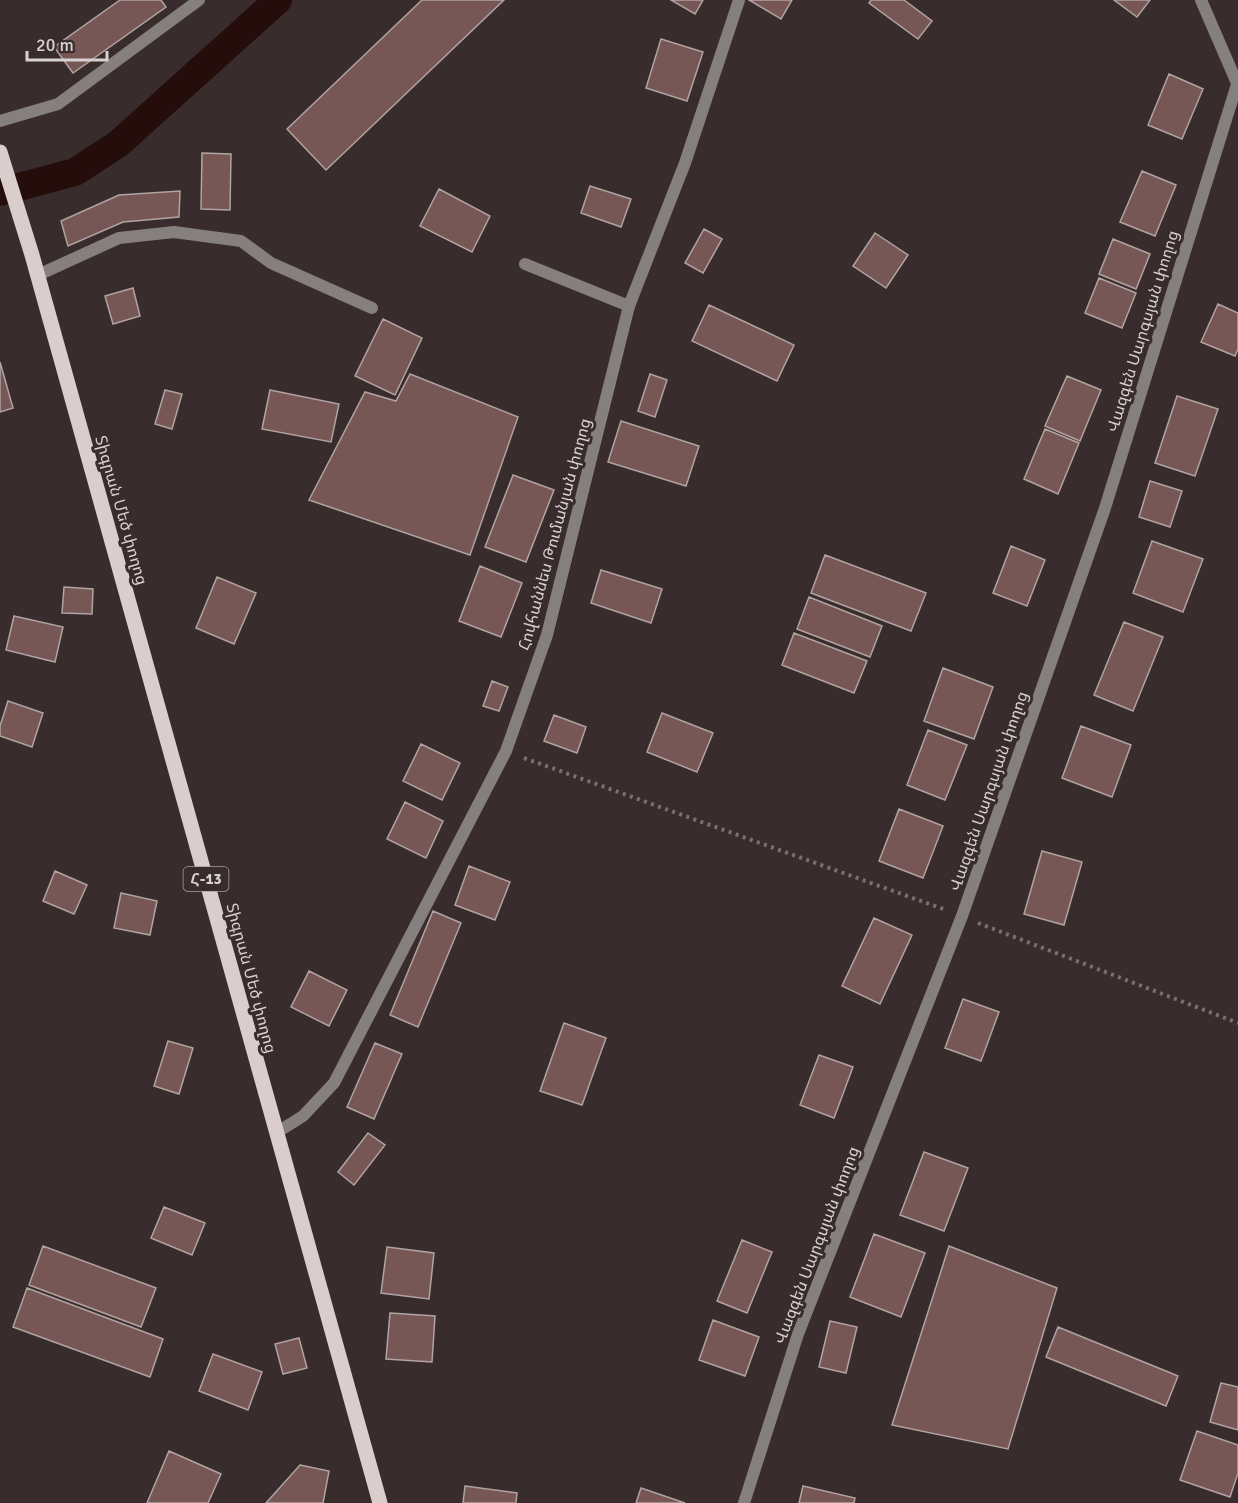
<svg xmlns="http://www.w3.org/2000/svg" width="1238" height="1503" font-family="Signika,'Noto Sans Armenian',sans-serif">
<rect width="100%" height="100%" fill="#382d2c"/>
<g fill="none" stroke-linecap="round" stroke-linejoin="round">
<path stroke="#250d0c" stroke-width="28" d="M 0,192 L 75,172 L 118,144 L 278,0"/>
</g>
<path fill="#765755" stroke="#b1a3a2" stroke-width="1.5" d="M 120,0 L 161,0 L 166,7 L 73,73 L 54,47 Z
M 422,0 L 504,0 L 326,170 L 287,129 Z
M 671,0 L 703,0 L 695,14 Z
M 749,0 L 792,0 L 781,19 Z
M 871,0 L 904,0 L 932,21 L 918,39 L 869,3 Z
M 1114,0 L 1150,0 L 1137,17 Z
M 661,39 L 703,52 L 687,101 L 646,88 Z
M 1169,74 L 1203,89 L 1182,139 L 1148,125 Z
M 202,153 L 231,154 L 230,210 L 201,209 Z
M 1142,171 L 1176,185 L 1155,236 L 1120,222 Z
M 590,186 L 631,199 L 621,227 L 581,213 Z
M 439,189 L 490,216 L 472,252 L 420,226 Z
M 180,191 L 179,217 L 123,222 L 68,246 L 61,221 L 119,195 Z
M 704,229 L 722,239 L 703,273 L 685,263 Z
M 875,233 L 908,255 L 886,288 L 853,266 Z
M 1113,239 L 1150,254 L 1136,289 L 1099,274 Z
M 1099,278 L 1136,293 L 1122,328 L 1085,313 Z
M 133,288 L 140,316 L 113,324 L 105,296 Z
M 1218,304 L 1238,313 L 1238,349 L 1235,356 L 1201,342 Z
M 709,305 L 794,345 L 777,381 L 692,341 Z
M 383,319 L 422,338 L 395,395 L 355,376 Z
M 0,362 L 13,408 L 0,412 Z
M 410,374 L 518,417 L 470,555 L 309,500 L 365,392 L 396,401 Z
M 650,374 L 667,380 L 655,417 L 638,411 Z
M 1067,376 L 1101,390 L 1080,441 L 1045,426 Z
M 165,390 L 182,394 L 172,429 L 155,424 Z
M 270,390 L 339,404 L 331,442 L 262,429 Z
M 1177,396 L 1218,409 L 1195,476 L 1155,463 Z
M 621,421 L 699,446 L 686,486 L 608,462 Z
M 1045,429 L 1079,443 L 1058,494 L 1024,479 Z
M 513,475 L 554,490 L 526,562 L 485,547 Z
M 1150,481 L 1182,491 L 1170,527 L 1139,517 Z
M 1152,541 L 1203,559 L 1183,612 L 1133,593 Z
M 1011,546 L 1045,560 L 1027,606 L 993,593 Z
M 825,555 L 926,593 L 911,631 L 811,593 Z
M 480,566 L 522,583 L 501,637 L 459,621 Z
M 601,570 L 662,589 L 651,623 L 591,603 Z
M 217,577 L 256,593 L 234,644 L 196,628 Z
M 64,587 L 93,589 L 92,614 L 62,613 Z
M 809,597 L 882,626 L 870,657 L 797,629 Z
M 14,616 L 63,627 L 55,662 L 6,650 Z
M 1124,622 L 1163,637 L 1133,711 L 1094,695 Z
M 794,633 L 867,661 L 854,693 L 782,665 Z
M 943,668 L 993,687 L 974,739 L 924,721 Z
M 492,681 L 508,687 L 499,711 L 483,706 Z
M 8,701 L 43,713 L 32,747 L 0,736 L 0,726 Z
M 662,713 L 713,733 L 697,772 L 647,752 Z
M 554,715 L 586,727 L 577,753 L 544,741 Z
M 1081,726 L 1131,745 L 1112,797 L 1062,778 Z
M 928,730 L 967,745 L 945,800 L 907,785 Z
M 421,744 L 460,763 L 442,800 L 403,781 Z
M 405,802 L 443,821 L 426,858 L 387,839 Z
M 899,809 L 943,826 L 923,878 L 879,861 Z
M 1042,851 L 1082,862 L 1064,925 L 1024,914 Z
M 469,866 L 510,882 L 495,920 L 455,905 Z
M 55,871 L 87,885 L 74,914 L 43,901 Z
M 121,893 L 157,901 L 150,935 L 114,928 Z
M 433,911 L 461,923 L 418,1027 L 390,1015 Z
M 874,918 L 912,935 L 880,1004 L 842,986 Z
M 309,971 L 347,990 L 329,1026 L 291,1007 Z
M 963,999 L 999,1012 L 981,1061 L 945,1048 Z
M 564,1023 L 606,1038 L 582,1105 L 540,1091 Z
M 168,1041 L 193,1048 L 179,1094 L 154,1086 Z
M 375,1043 L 402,1054 L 374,1119 L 347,1107 Z
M 819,1055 L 853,1067 L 834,1118 L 800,1105 Z
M 368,1133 L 385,1145 L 354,1185 L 338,1172 Z
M 924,1152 L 968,1168 L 944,1231 L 900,1215 Z
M 164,1207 L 205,1223 L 192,1255 L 151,1238 Z
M 874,1234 L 925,1253 L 901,1317 L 850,1297 Z
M 742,1240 L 772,1252 L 747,1313 L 717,1301 Z
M 43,1246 L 156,1288 L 141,1327 L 29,1285 Z
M 949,1246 L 1057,1288 L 1008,1449 L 892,1425 Z
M 387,1247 L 434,1253 L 429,1299 L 381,1293 Z
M 27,1288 L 163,1339 L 150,1377 L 13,1327 Z
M 390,1313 L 435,1316 L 432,1362 L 386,1359 Z
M 713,1320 L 759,1337 L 745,1376 L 699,1360 Z
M 830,1321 L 857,1327 L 846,1373 L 819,1367 Z
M 1058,1327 L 1178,1376 L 1166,1406 L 1046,1357 Z
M 299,1338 L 307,1368 L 283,1374 L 275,1344 Z
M 213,1354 L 262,1372 L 248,1410 L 199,1391 Z
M 1221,1383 L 1238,1387 L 1238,1430 L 1210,1422 Z
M 1197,1431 L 1238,1445 L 1238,1473 L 1230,1497 L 1180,1480 Z
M 169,1451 L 221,1474 L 208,1503 L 147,1503 Z
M 300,1465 L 329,1471 L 323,1503 L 266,1503 Z
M 465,1486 L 517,1493 L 516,1503 L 463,1503 Z
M 803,1486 L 855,1498 L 854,1503 L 799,1503 Z
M 641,1488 L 685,1503 L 636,1503 Z"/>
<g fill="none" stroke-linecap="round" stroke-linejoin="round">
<path stroke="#7a7070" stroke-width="4" stroke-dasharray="3 4.5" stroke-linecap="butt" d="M 524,758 L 946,910
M 978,923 L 1238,1023"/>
<path stroke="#857f7e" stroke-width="12" d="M 0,121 L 58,104 L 199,0
M 525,264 L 629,306
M 38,275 L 119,238 L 174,232 L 241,241 L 271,263 L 372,308"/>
<path stroke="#857f7e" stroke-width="12" d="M 1201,0 L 1237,83
M 276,1133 L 303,1116 L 334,1083 L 506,751 L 547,635 L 629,306 L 685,163 L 739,0
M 744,1503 L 798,1334 L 962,916 L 1105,508 L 1238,81"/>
<path stroke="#dacecd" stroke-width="15" d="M 0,152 L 32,255 L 380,1503"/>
</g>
<g text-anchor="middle" stroke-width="6" stroke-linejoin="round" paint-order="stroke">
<rect fill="#382d2c" stroke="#a8a0a0" stroke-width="1.5" x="183.5" y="867" width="45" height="24" rx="4.5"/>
<g font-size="15" font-weight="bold" fill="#d8d1d1">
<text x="206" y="884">Հ-13</text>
</g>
<g font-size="16" fill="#d8d1d1" stroke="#382d2c">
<text transform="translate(1142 331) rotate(-73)" y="6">Վազգեն Սարգսյան փողոց</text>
<text transform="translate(122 510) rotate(74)" y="6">Տիգրան Մեծ փողոց</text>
<text transform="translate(554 534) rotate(-75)" y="6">Հովհաննես Թումանյան փողոց</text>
<text transform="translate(988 791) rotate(-71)" y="6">Վազգեն Սարգսյան փողոց</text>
<text transform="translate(252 978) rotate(75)" y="6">Տիգրան Մեծ փողոց</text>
<text transform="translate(816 1245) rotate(-69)" y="6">Վազգեն Սարգսյան փողոց</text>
</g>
</g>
<path d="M27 51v9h80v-9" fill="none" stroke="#d8d1d1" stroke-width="3"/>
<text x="36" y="51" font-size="18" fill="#d8d1d1" stroke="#382d2c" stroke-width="4.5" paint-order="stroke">20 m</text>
</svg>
